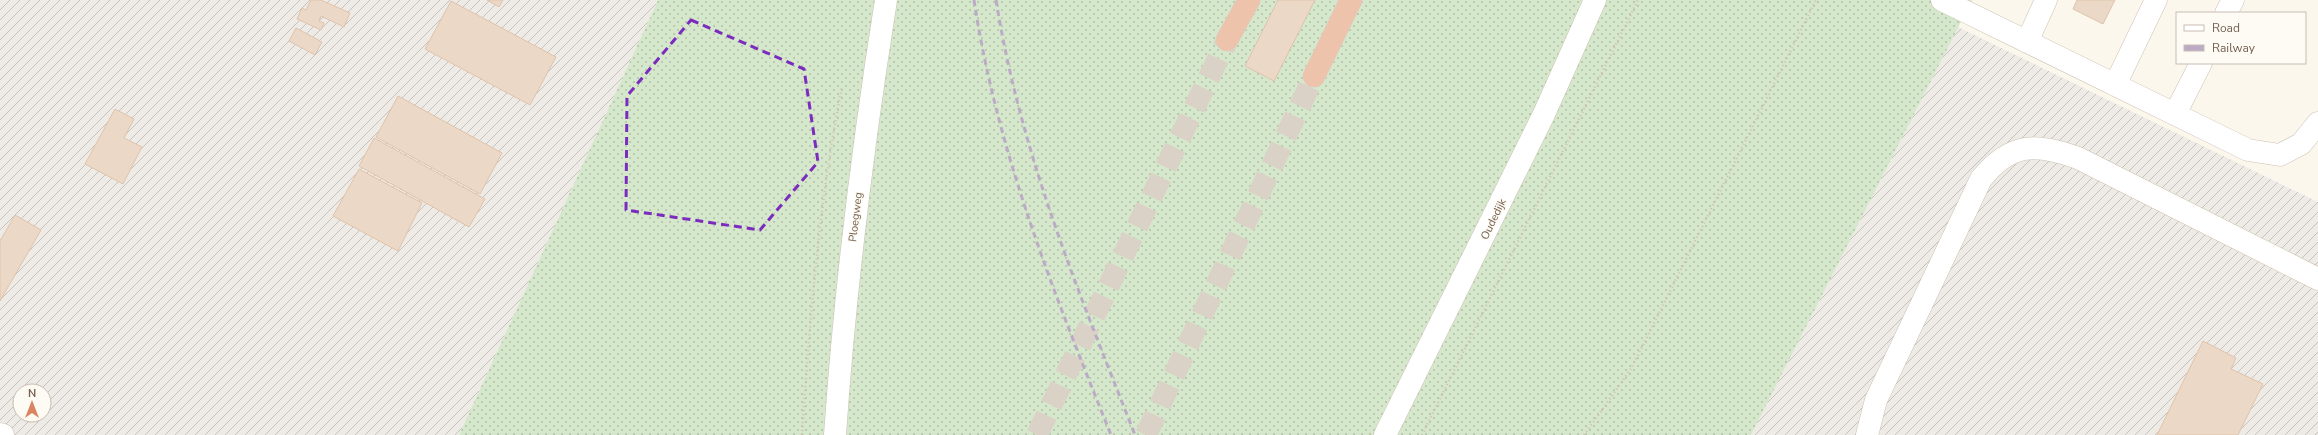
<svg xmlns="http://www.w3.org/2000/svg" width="2318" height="435" font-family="'Nunito Sans',sans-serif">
<defs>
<pattern id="industrial-furrows" width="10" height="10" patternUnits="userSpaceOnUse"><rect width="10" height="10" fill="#eeeae5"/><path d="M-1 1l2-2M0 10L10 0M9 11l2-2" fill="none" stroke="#c5c1bc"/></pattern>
<pattern id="grass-dots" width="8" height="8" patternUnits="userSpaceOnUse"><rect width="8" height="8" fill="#d5e8cc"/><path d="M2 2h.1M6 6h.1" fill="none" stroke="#b1bfa8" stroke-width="1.8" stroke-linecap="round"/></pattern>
</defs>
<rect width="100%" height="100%" fill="#fbf7ed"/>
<path fill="url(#industrial-furrows)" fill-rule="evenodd" d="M 0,0 L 658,0 L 459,435 L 0,435 ZM 20,391 L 44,391 L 44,415 L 20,415 Z
M 1958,27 L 2318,202 L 2318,435 L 1751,435 Z"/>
<path fill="url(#grass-dots)" d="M 658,0 L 1972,0 L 1751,435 L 459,435 Z"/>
<path fill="#ecd8c6" stroke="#dfc3aa" d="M 311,0 L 321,0 L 350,13 L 344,27 L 321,16 L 319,21 L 324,23 L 321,30 L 297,19 L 302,8 L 306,10 Z
M 487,0 L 503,0 L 499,7 Z
M 1278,0 L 1315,0 L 1274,81 L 1245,66 Z
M 2077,0 L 2115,0 L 2103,24 L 2073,9 Z
M 451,1 L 556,57 L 530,105 L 425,49 Z
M 296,28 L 322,42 L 315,55 L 289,41 Z
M 398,96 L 502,153 L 480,194 L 376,137 Z
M 115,109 L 134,119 L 124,138 L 142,147 L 123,184 L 85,164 Z
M 374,138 L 485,199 L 469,227 L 359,166 Z
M 359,169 L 422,203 L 398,251 L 333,216 Z
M 15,215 L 41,230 L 0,301 L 0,241 Z
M 2203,341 L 2236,358 L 2231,369 L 2263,384 L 2238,435 L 2157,435 Z"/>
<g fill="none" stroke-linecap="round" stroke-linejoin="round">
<path stroke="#dad2c6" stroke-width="22" stroke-dasharray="22 11" stroke-linecap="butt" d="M 1037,435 L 1227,40
M 1146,435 L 1314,76"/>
<defs>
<path id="minor" d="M 1942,0 L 2248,150 L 2280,155 L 2301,144 L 2318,123
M 2226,13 L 2233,0
M 2027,42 L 2046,0
M 2115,85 L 2156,0
M 2175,114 L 2201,63
M 0,434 L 3,435
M 835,435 C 845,289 863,144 886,0
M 1385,435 L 1544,114 L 1595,0
M 1867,435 L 1876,400 L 1981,179 C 2011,142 2036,143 2078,158 L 2318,279"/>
<path id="highway" d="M 1227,40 L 1249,0
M 1314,76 L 1351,0"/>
</defs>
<use href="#minor" stroke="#cdc1b3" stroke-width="23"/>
<use href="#highway" stroke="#d8d3ce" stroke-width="23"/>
<path stroke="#d4beaa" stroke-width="2.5" stroke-dasharray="1 3" stroke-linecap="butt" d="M 802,435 C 810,319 819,201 842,87
M 1422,435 L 1638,0
M 1584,435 L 1631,369 L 1816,0"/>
<use href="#minor" stroke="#fff" stroke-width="22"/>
<use href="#highway" stroke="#eec3ab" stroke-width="22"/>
<path stroke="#bcabc6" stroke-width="3" stroke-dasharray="6 4" stroke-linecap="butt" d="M 974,0 C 997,152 1054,293 1111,435
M 996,0 C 1021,155 1078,290 1135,435"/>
</g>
<path fill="none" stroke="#7b2cbf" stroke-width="3" stroke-dasharray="8 5" stroke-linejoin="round" d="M 691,20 L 804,69 L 818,162 L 760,230 L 626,210 L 627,96 Z"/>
<g text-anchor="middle" stroke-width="3" stroke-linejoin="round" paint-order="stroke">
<g font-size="11" fill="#756151" stroke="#fefbf4">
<text transform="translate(855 217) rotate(-83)" y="4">Ploegweg</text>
<text transform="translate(1493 219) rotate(-64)" y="4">Oudedijk</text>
</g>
</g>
<rect x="2176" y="12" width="130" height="52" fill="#fefbf4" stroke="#c7bdb3"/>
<rect x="2184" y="25" width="20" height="6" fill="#ffffff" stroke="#c7bdb3"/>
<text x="2212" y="32" font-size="12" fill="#756151">Road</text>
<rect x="2184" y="45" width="20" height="6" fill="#bcabc6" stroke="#c7bdb3"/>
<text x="2212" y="52" font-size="12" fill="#756151">Railway</text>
<g transform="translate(32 403)"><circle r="19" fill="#fefbf4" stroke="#c7bdb3"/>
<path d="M0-3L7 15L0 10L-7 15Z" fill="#d88560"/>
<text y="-6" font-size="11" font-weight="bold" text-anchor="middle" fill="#756151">N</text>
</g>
</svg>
